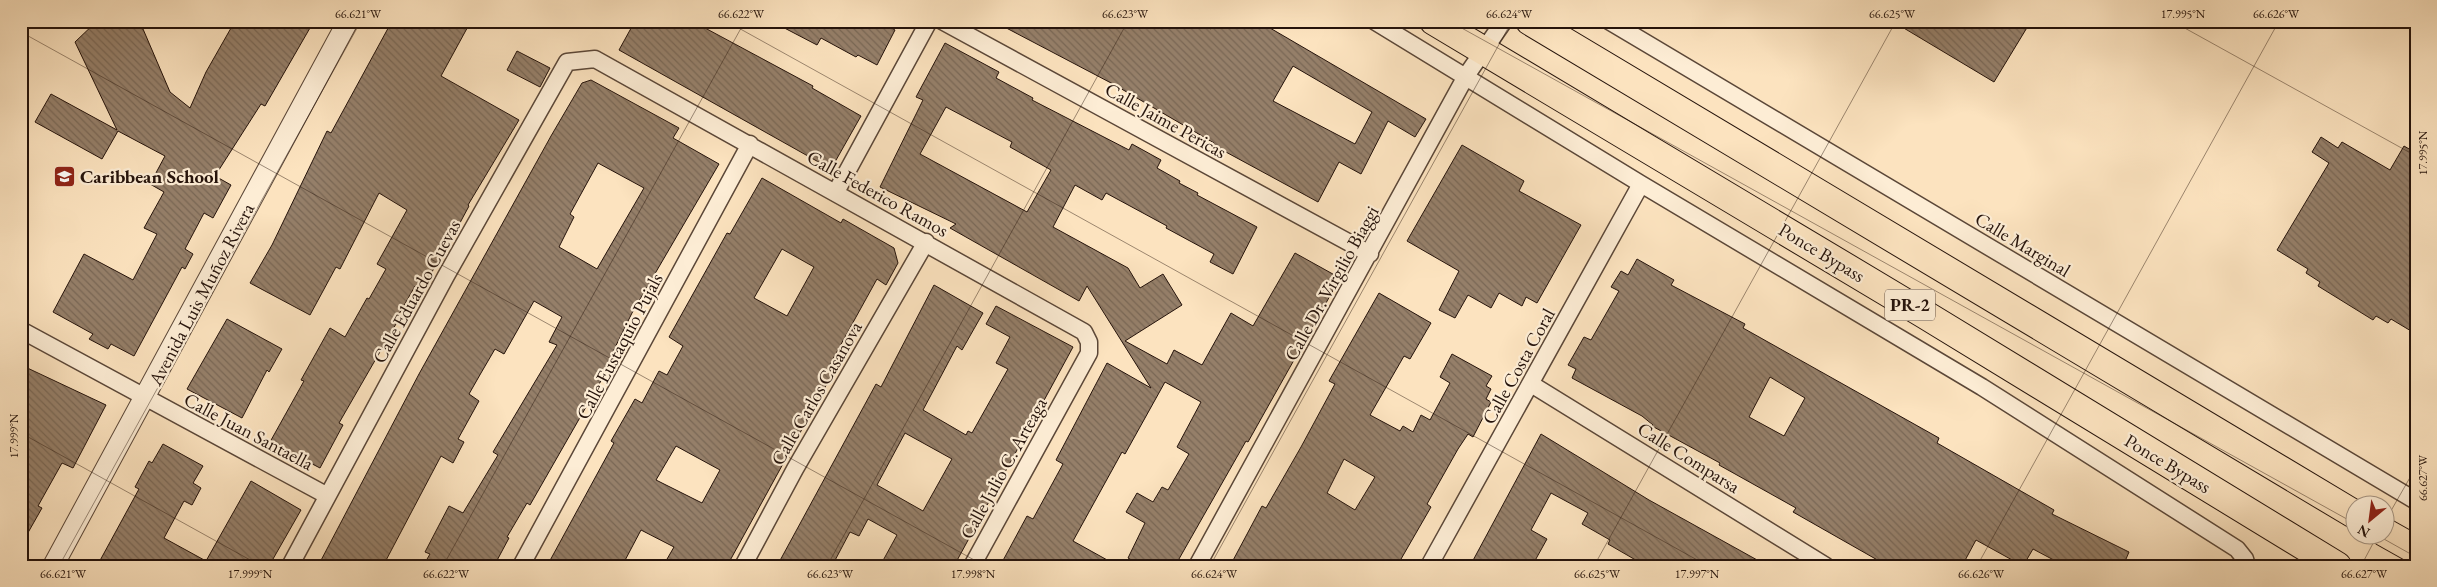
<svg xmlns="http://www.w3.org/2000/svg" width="2437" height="587" font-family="'EB Garamond',serif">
<defs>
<pattern id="building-back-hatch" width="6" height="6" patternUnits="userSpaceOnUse" patternTransform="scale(1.25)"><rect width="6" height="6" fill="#957f69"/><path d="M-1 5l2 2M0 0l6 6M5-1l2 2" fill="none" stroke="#796755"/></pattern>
</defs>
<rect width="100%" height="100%" fill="#fce3bf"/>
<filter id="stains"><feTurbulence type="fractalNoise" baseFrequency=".004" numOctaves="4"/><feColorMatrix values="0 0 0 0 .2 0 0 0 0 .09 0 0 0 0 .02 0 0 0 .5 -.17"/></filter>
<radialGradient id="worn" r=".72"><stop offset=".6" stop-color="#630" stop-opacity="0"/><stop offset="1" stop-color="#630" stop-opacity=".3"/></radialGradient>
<path fill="url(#building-back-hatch)" stroke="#25130b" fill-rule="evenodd" d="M 97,21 L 122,21 L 143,29 L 170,92 L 190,108 L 206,72 L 235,21 L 314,21 L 265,106 L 261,104 L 215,176 L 231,185 L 213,218 L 204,213 L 185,249 L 193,254 L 185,269 L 182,267 L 134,356 L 111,344 L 108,349 L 89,339 L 93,334 L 53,312 L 84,254 L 133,280 L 157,234 L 144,228 L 164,192 L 150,184 L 165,156 L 118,131 L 102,159 L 35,122 L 51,94 L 117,130 L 75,42 Z
M 392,21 L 471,21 L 441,76 L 519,120 L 468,205 L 469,206 L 454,234 L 422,289 L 415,286 L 398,316 L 400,317 L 339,423 L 343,425 L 320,468 L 270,442 L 304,381 L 301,380 L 330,328 L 345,337 L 367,298 L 369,299 L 386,269 L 377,264 L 407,210 L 379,193 L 340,269 L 336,267 L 310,315 L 250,283 L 272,245 L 327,131 L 331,133 Z
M 635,21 L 692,21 L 813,86 L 812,88 L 861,116 L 831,169 L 619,50 Z
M 771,21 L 879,21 L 895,30 L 877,65 L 858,55 L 856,57 L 821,38 L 817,45 Z
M 993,21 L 1197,21 L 1211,29 L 1216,21 L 1258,21 L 1426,119 L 1415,137 L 1388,121 L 1361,174 L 1339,162 L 1318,202 L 1213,145 L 1214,143 L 1113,84 ZM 1293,66 L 1372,112 L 1355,144 L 1273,101 Z
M 1892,21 L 2031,21 L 1994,82 Z
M 945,43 L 999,72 L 996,78 L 1033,98 L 1032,100 L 1129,150 L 1132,144 L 1161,160 L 1157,168 L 1180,181 L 1179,183 L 1198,193 L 1197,195 L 1257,227 L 1233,274 L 1210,262 L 1214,254 L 1166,228 L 1167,226 L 1106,193 L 1102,200 L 1075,185 L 1053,227 L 1128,268 L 1140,288 L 1163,274 L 1182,305 L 1125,341 L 1167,364 L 1174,350 L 1202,365 L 1231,313 L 1253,326 L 1295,253 L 1340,278 L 1248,442 L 1246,441 L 1175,566 L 1142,566 L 1128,558 L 1145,523 L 1126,512 L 1137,493 L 1153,502 L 1162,487 L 1168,490 L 1189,454 L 1177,447 L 1201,402 L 1165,382 L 1125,454 L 1122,452 L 1073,541 L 1118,566 L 1000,566 L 1027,516 L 1033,519 L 1063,464 L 1056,460 L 1107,363 L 1151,388 L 1087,286 L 1079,301 L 950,228 L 956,224 L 880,187 L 923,100 L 916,97 ZM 946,107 L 1012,142 L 1010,147 L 1051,170 L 1027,212 L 920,154 Z
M 517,51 L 550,68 L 540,87 L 507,70 Z
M 591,80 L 679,128 L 673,138 L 719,164 L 632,313 L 600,378 L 602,379 L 530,505 L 527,503 L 507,537 L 509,538 L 494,566 L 423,566 L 430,554 L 425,552 L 449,506 L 463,513 L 498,455 L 493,452 L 557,345 L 549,342 L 562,317 L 534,301 L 504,354 L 495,349 L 481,373 L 469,394 L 479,401 L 458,439 L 464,442 L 453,463 L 441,456 L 383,566 L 318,566 L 419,374 L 551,136 L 582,83 ZM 598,163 L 644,188 L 597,269 L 559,247 L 574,217 L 570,214 Z
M 2321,137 L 2338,148 L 2342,142 L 2390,170 L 2404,146 L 2416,153 L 2416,334 L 2391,319 L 2388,323 L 2376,316 L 2373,320 L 2318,286 L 2320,282 L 2306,273 L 2308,269 L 2277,250 L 2329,163 L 2312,152 Z
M 1462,145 L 1524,181 L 1519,191 L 1581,225 L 1537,303 L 1526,297 L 1522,306 L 1499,293 L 1491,308 L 1468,295 L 1455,318 L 1439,310 L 1459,271 L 1407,241 Z
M 762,178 L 841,223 L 843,219 L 894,248 L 898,263 L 886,285 L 877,279 L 829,366 L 835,369 L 727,566 L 663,566 L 674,547 L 641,530 L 622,566 L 547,566 L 614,443 L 611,441 L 635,399 L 642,403 L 659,371 L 667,375 L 683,346 L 669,337 L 727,233 L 730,234 ZM 782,249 L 814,267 L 787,316 L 754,298 ZM 676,446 L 720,470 L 702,503 L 656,480 Z
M 1637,259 L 1674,280 L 1671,285 L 1745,324 L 1743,328 L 1939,438 L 1937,443 L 2054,510 L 2052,514 L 2129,552 L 2123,566 L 2065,566 L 2033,549 L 2023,566 L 1976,540 L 1962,566 L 1888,566 L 1793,512 L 1796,508 L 1719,465 L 1720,463 L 1652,426 L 1653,425 L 1642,416 L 1572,378 L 1576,369 L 1568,365 L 1584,337 L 1591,340 L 1619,291 L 1611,287 L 1621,271 L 1628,275 ZM 1770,377 L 1805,398 L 1784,436 L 1749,417 Z
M 934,285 L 983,313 L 962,350 L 957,346 L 923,410 L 966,435 L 968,431 L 972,433 L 1008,369 L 996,363 L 1010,337 L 986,324 L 996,306 L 1073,347 L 954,566 L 880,566 L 897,535 L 868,519 L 859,536 L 850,532 L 832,566 L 777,566 L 876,384 L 881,387 ZM 905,433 L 952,459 L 923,511 L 877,485 Z
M 1379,293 L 1431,323 L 1410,359 L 1404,356 L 1370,415 L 1400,431 L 1403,426 L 1413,432 L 1421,415 L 1430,420 L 1450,383 L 1440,377 L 1452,354 L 1492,376 L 1486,386 L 1491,389 L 1486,399 L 1491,402 L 1473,437 L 1468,434 L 1458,449 L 1427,504 L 1431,507 L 1397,566 L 1230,566 L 1262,506 L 1266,508 L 1301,447 L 1335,384 L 1329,381 ZM 1344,459 L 1375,477 L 1355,510 L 1327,493 Z
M 227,319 L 282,349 L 269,372 L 267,370 L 242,418 L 187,389 Z
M 21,365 L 106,405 L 73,468 L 62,463 L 38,506 L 42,508 L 21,545 Z
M 1541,434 L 1649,500 L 1768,566 L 1646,566 L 1608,544 L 1610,540 L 1582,524 L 1588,513 L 1551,493 L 1531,530 L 1547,539 L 1532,566 L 1470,566 Z
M 163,444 L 203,466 L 193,483 L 201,488 L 192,505 L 184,501 L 164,538 L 206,561 L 251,481 L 301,510 L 269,566 L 97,566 L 139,489 L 135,487 L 149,461 L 152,463 Z"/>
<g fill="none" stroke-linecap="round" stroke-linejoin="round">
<defs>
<path id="minor" d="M 942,21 L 1370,254
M 1374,21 L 1641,184 L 1982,387 L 2237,549 L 2245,559 L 2247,566
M 1609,21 L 2416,501
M 836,192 L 929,21
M 21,330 L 326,495
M 1531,384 L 1826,566
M 290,566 L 446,276 L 567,62 L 595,59 L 1084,332 L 1089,342 L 1089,353 L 972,566
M 521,566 L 750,144
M 743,566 L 795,469 L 926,242
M 1197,566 L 1466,76 L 1504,21
M 1429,566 L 1641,184"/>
<path id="tertiary" d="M 53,566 L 348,21"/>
<path id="trunk" d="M 1434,21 L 1924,314 L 2337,566
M 1530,21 L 2354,514
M 2384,532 L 2416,550"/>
</defs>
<use href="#minor" stroke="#5b4738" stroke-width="19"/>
<use href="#tertiary" stroke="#5b4738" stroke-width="22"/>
<use href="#trunk" stroke="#25130b" stroke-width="30"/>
<use href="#minor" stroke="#fdedd5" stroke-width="16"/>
<use href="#tertiary" stroke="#fdedd5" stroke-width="20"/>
<use href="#trunk" stroke="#fce3bf" stroke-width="28"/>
</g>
<path fill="none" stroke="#25130b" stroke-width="1" stroke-opacity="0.45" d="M 726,21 L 1708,566M 1449,21 L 2354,523M 2172,21 L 2416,156M 21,32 L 985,566M 21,433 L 261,566M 2384,523 L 2416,467M 2375,534 L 2416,557M 59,566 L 361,21M 443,566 L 745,21M 827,566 L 1128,21M 1210,566 L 1512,21M 1594,566 L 1896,21M 1977,566 L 2279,21M 2361,566 L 2378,534"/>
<defs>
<symbol id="school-square" viewBox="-11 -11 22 22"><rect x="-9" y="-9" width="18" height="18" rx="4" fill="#8f2418" stroke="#fdedd5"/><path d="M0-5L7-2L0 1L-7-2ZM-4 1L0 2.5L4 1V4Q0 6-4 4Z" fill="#fff"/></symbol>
</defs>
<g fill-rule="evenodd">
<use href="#school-square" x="52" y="164" width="25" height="25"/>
</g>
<g text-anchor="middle" stroke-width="4.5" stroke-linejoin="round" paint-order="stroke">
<rect fill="#fdedd5" stroke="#665448" stroke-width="1" x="1885" y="289.5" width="50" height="31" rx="4"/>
<g font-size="18" font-weight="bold" fill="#25130b">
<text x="1910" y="311">PR-2</text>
</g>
<g font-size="19" fill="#25130b" stroke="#fdedd5">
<text transform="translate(1166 120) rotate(29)" y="7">Calle Jaime Pericas</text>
<text transform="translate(878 193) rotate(29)" y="7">Calle Federico Ramos</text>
<text transform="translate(2023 244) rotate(31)" y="7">Calle Marginal</text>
<text transform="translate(1822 252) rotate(31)" y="7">Ponce Bypass</text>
<text transform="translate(1331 283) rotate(-61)" y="7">Calle Dr. Virgilio Biaggi</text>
<text transform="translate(416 291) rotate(-61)" y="7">Calle Eduardo Cuevas</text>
<text transform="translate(201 294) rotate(-62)" y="7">Avenida Luis Muñoz Rivera</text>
<text transform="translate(619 346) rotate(-62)" y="7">Calle Eustaquio Pujals</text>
<text transform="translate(1518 366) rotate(-61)" y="7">Calle Costa Coral</text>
<text transform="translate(816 393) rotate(-60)" y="7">Calle Carlos Casanova</text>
<text transform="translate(249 431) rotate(28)" y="7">Calle Juan Santaella</text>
<text transform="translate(1689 457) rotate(32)" y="7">Calle Comparsa</text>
<text transform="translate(2168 463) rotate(31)" y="7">Ponce Bypass</text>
<text transform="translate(1003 468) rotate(-61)" y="7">Calle Julio C. Arteaga</text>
</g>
<g font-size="19" font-weight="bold" fill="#25130b" stroke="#fdedd5" text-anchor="start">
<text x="80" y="183">Caribbean School</text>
</g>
</g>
<rect width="2437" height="587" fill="none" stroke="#fce3bf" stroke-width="55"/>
<g transform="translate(2370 520) rotate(209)"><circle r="24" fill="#fdedd5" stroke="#a79684"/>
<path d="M0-4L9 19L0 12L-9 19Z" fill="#8f2418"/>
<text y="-8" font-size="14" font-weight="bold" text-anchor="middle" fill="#25130b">N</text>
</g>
<rect x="28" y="28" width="2382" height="532" fill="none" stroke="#25130b" stroke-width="2"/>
<g font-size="12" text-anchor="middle" fill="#25130b">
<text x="358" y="18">66.621°W</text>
<text x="741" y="18">66.622°W</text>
<text x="1125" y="18">66.623°W</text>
<text x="1509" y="18">66.624°W</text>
<text x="1892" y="18">66.625°W</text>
<text x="2183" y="18">17.995°N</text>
<text x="2276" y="18">66.626°W</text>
<text transform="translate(2423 153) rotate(-90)" y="4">17.995°N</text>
<text transform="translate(14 436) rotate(-90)" y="4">17.999°N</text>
<text transform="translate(2423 478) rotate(-90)" y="4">66.627°W</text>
<text x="63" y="578">66.621°W</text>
<text x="250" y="578">17.999°N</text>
<text x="446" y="578">66.622°W</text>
<text x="830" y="578">66.623°W</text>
<text x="973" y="578">17.998°N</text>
<text x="1214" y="578">66.624°W</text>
<text x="1597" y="578">66.625°W</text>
<text x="1697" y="578">17.997°N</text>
<text x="1981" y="578">66.626°W</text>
<text x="2364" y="578">66.627°W</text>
</g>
<rect width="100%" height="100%" filter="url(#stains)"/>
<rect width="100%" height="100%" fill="url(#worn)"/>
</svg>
